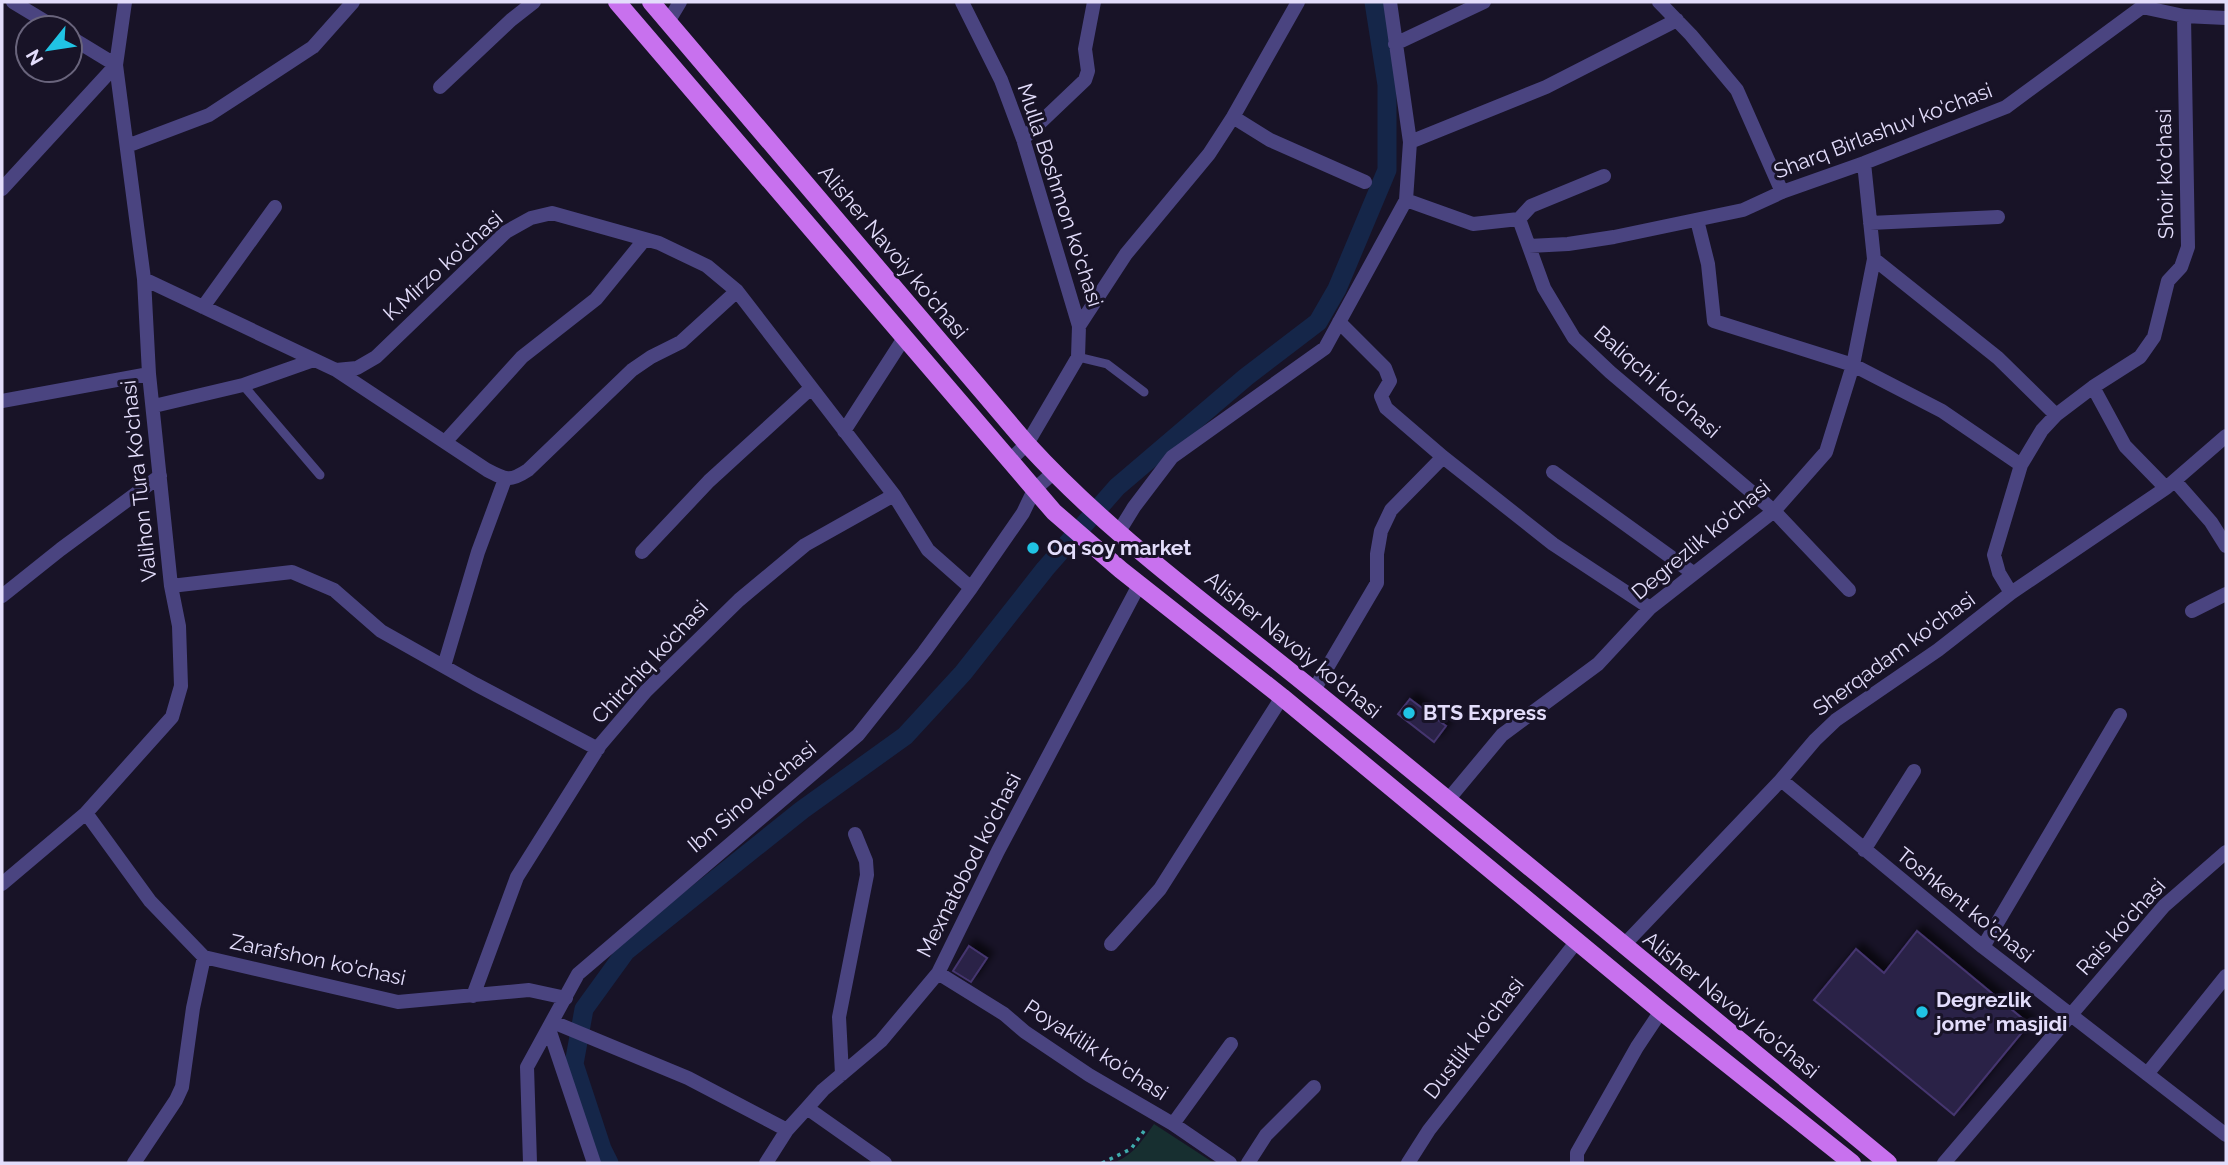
<svg xmlns="http://www.w3.org/2000/svg" width="2228" height="1165" font-family="Raleway,sans-serif">
<defs>
<filter id="shadow"><feDropShadow dx="6" dy="-6" stdDeviation="3.5" flood-color="#0009"/></filter>
</defs>
<rect width="100%" height="100%" fill="#181327"/>
<path fill="#172f30" d="M 1154,1124 L 1214,1163 L 1112,1163 C 1132,1157 1142,1141 1154,1124 Z"/>
<g fill="none" stroke-linecap="round" stroke-linejoin="round">
<path stroke="#152649" stroke-width="19" d="M 609,1163 L 602,1149 L 574,1064 L 584,1009 L 626,951 L 802,810 L 905,736 L 963,673 L 1045,569 L 1117,487 L 1246,377 L 1318,322 L 1337,289 L 1387,170 L 1387,85 L 1374,2"/>
</g>
<path fill="#2b2146" stroke="#45366f" stroke-width="2" filter="url(#shadow)" d="M 1410,699 L 1446,726 L 1434,742 L 1398,714 Z
M 1917,931 L 2029,1024 L 1954,1115 L 1814,1000 L 1856,949 L 1884,973 Z
M 969,946 L 987,958 L 971,982 L 953,971 Z"/>
<g fill="none" stroke-linecap="round" stroke-linejoin="round">
<path stroke="#3facad" stroke-width="3.5" stroke-dasharray="3.5 5" stroke-linecap="butt" d="M 1102,1163 L 1131,1149 L 1147,1127"/>
<path stroke="#4a4480" stroke-width="9" d="M 1078,357 L 1107,364 L 1144,392
M 243,385 L 320,475"/>
<path stroke="#4a4480" stroke-width="14" d="M 13,2 L 56,28
M 962,2 L 1001,80 L 1023,139 L 1079,326
M 1659,2 L 1691,35 L 1737,90 L 1782,192
M 668,22 L 680,2
M 1395,44 L 1484,2
M 440,87 L 511,20 L 534,2
M 1233,117 L 1270,140 L 1365,182
M 1023,139 L 1085,80 L 1088,71 L 1085,49 L 1094,2
M 1410,142 L 1546,87 L 1677,20
M 127,146 L 209,115 L 313,47 L 353,2
M 2,189 L 116,65 L 70,37
M 1406,200 L 1473,224 L 1519,219 L 1544,288 L 1574,338 L 1610,372 L 1774,511 L 1849,590
M 1519,219 L 1531,206 L 1604,176
M 1697,220 L 1708,264 L 1714,321 L 1853,365 L 1942,411 L 2021,465
M 1870,223 L 1998,217
M 1529,246 L 1568,244 L 1614,237 L 1743,210 L 1782,192 L 1864,163 L 2006,107 L 2142,7 L 2184,16 L 2226,18
M 1874,259 L 1998,358 L 2056,415
M 144,279 L 336,370 L 357,368 L 376,357 L 506,232 L 531,218 L 552,213 L 659,243 L 707,266 L 737,291 L 894,495 L 928,550 L 971,588
M 203,307 L 275,207
M 336,370 L 487,470 C 506,480 510,482 528,470 L 632,370 L 651,357 L 681,342 L 737,291
M 2093,387 L 2125,446 L 2166,488
M 2,401 L 149,374
M 154,406 L 243,385 L 314,360
M 844,431 L 904,338
M 445,442 L 522,357 L 596,299 L 645,239
M 1443,457 L 1553,544 L 1650,608
M 1009,461 L 1027,444 L 1078,357 L 1079,326 L 1126,254 L 1209,154 L 1233,117 L 1298,2
M 1553,472 L 1693,573
M 2175,481 L 2211,522 L 2226,546
M 1118,533 L 1134,507 L 1172,457 L 1325,348 L 1406,200 L 1410,142 L 1390,2
M 642,552 L 709,481 L 811,388
M 171,586 L 292,572 L 334,590 L 381,631 L 475,684 L 598,749
M 2011,593 L 1999,573 L 1994,555 L 2021,465 L 2042,430 L 2056,415 L 2093,387 L 2140,357 L 2154,337 L 2168,281 L 2181,267 L 2188,247 L 2184,16
M 2,596 L 61,549 L 160,476
M 2192,611 L 2226,594
M 444,666 L 478,552 L 505,479
M 1314,690 L 1377,583 L 1377,554 L 1381,531 L 1391,510 L 1443,457 L 1386,408 L 1381,396 L 1390,381 L 1385,368 L 1339,322
M 1781,780 L 1983,947 L 2226,1135
M 1447,801 L 1502,735 L 1598,664 L 1650,608 L 1774,511 L 1826,452 L 1853,365 L 1874,259 L 1864,163
M 86,813 L 150,901 L 204,957 L 398,1002 L 529,990 L 566,998
M 1864,850 L 1914,771
M 2,884 L 86,813 L 172,717 L 181,686 L 179,626 L 171,586 L 149,374 L 144,279 L 116,65 L 125,2
M 1111,944 L 1160,889 L 1282,697
M 1623,946 L 1781,780 L 1815,740 L 1836,720 L 1938,650 L 2011,593 L 2166,488 L 2226,436
M 1983,947 L 2120,715
M 938,973 L 1004,1014 L 1025,1032 L 1089,1075 L 1173,1124 L 1230,1163
M 473,996 L 517,877 L 600,745 L 646,691 L 739,600 L 805,545 L 894,495
M 553,1022 L 688,1078 L 787,1130
M 549,1029 L 594,1163
M 842,1074 L 839,1017 L 867,875 L 866,861 L 855,834
M 2147,1074 L 2226,976
M 807,1108 L 885,1163
M 1173,1124 L 1231,1044
M 134,1163 L 176,1100 L 182,1087 L 193,1008 L 204,957
M 530,1163 L 527,1067 L 578,974 L 858,735 L 924,652 L 971,588 L 1023,513 L 1034,490 L 1053,473
M 766,1163 L 787,1130 L 807,1108 L 823,1090 L 881,1041 L 938,973 L 998,851 L 1139,585
M 1248,1163 L 1266,1135 L 1314,1087
M 1408,1163 L 1429,1130 L 1577,941
M 1577,1163 L 1577,1153 L 1637,1047 L 1661,1011
M 1944,1163 L 2164,906 L 2226,852"/>
<path stroke="#c871ee" stroke-width="18" d="M 617,2 L 1054,512 L 1121,570 L 1282,697 L 1661,1011 L 1852,1163
M 651,2 L 1027,444 C 1112,537 1215,610 1313,690 C 1506,846 1696,1005 1888,1163"/>
</g>
<g fill="#20c3e4" stroke="#181327" stroke-width="2.5">
<circle cx="1033" cy="548" r="7"/>
<circle cx="1409" cy="713" r="7"/>
<circle cx="1922" cy="1012" r="7"/>
</g>
<g text-anchor="middle" stroke-width="6" stroke-linejoin="round" paint-order="stroke">
<g font-size="21" fill="#e3ddfb" stroke="#181327">
<text transform="translate(1883 131) rotate(-21)" y="7">Sharq Birlashuv ko'chasi</text>
<text transform="translate(2165 174) rotate(-91)" y="7">Shoir ko'chasi</text>
<text transform="translate(1060 195) rotate(72)" y="7">Mulla Boshmon ko'chasi</text>
<text transform="translate(893 252) rotate(50)" y="7">Alisher Navoiy ko'chasi</text>
<text transform="translate(443 266) rotate(-42)" y="7">K.Mirzo ko'chasi</text>
<text transform="translate(1657 382) rotate(41)" y="7">Baliqchi ko'chasi</text>
<text transform="translate(139 481) rotate(-96)" y="7">Valihon Tura Ko'chasi</text>
<text transform="translate(1701 540) rotate(-40)" y="7">Degrezlik ko'chasi</text>
<text transform="translate(1293 645) rotate(39)" y="7">Alisher Navoiy ko'chasi</text>
<text transform="translate(1894 654) rotate(-36)" y="7">Sherqadam ko'chasi</text>
<text transform="translate(650 662) rotate(-47)" y="7">Chirchiq ko’chasi</text>
<text transform="translate(752 797) rotate(-40)" y="7">Ibn Sino ko‘chasi</text>
<text transform="translate(969 865) rotate(-63)" y="7">Mexnatobod ko'chasi</text>
<text transform="translate(1965 905) rotate(39)" y="7">Toshkent ko'chasi</text>
<text transform="translate(2121 927) rotate(-48)" y="7">Rais ko'chasi</text>
<text transform="translate(318 960) rotate(12)" y="7">Zarafshon ko'chasi</text>
<text transform="translate(1731 1005) rotate(39)" y="7">Alisher Navoiy ko'chasi</text>
<text transform="translate(1474 1038) rotate(-52)" y="7">Dustlik ko'chasi</text>
<text transform="translate(1096 1050) rotate(33)" y="7">Poyakilik ko'chasi</text>
</g>
<g font-size="21" font-weight="bold" fill="#e3ddfb" stroke="#181327" text-anchor="start">
<text x="1047" y="555">Oq soy market</text>
<text x="1423" y="720">BTS Express</text>
<text x="1936" y="1007">Degrezlik<tspan x="1936" dy="24">jome' masjidi</tspan></text>
</g>
</g>
<rect width="2228" height="1165" fill="none" stroke="#e3ddfb" stroke-width="7"/>
<g transform="translate(49 49) rotate(240)"><circle r="33" fill="#181327" stroke="#69647c" stroke-width="2"/>
<path d="M0-5L12 26L0 18L-12 26Z" fill="#20c3e4"/>
<text y="-10" font-size="19" font-weight="bold" text-anchor="middle" fill="#e3ddfb">N</text>
</g>
</svg>
